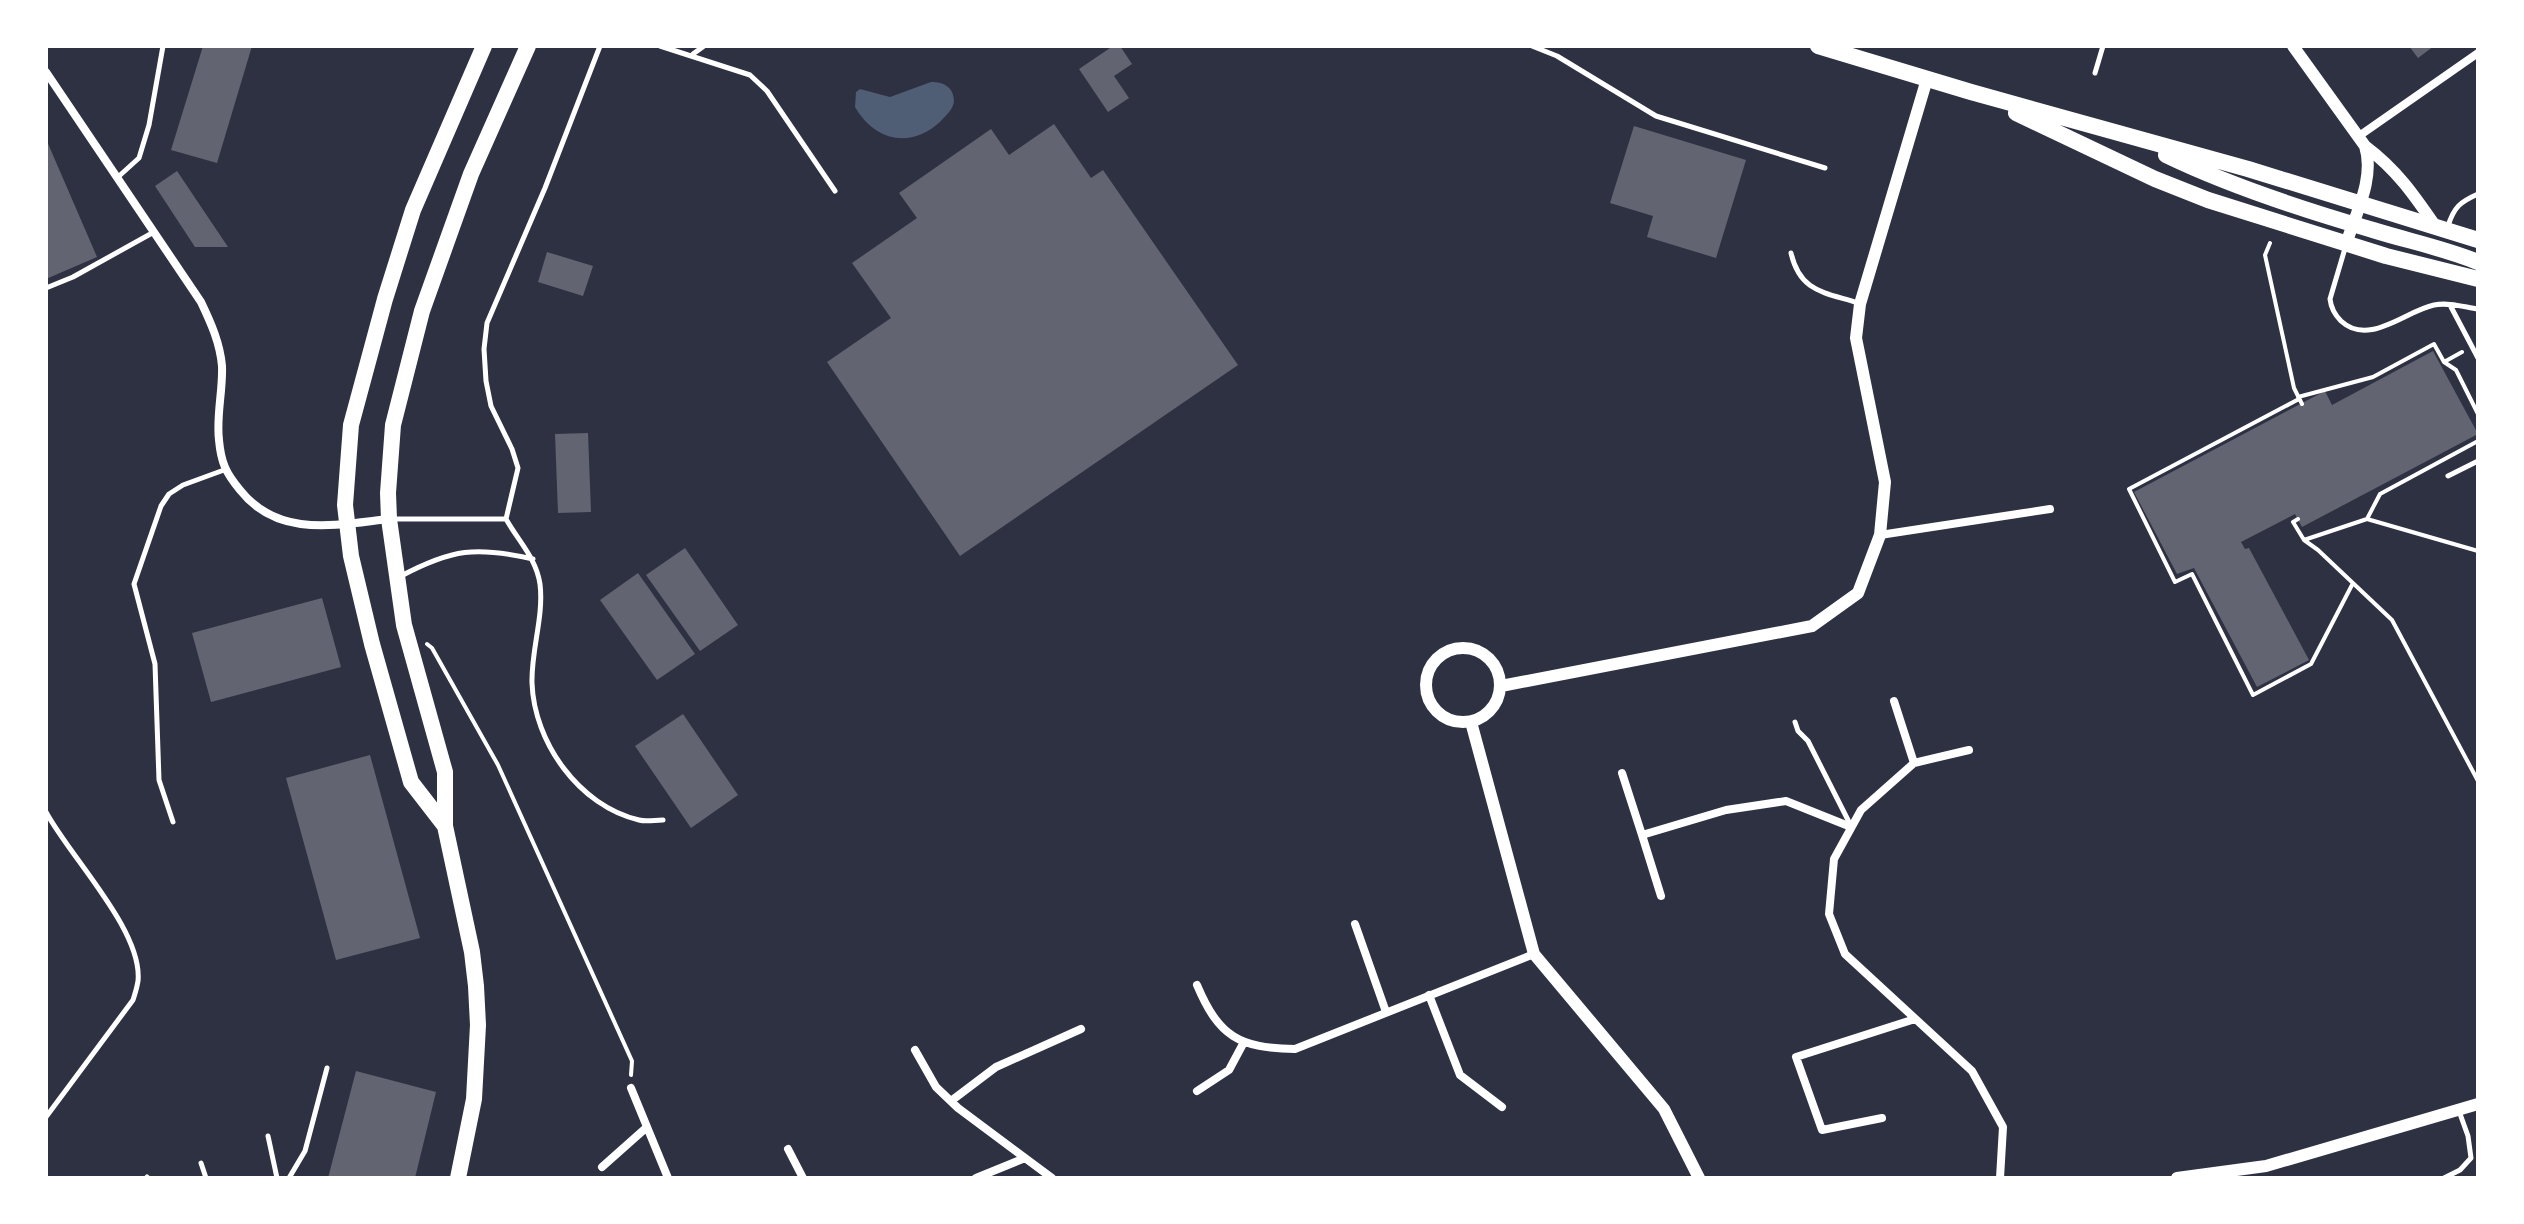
<svg xmlns="http://www.w3.org/2000/svg" width="2524" height="1224" font-family="'Alegreya Sans',sans-serif">
<rect width="100%" height="100%" fill="#2d3142"/>
<path fill="#4f5d75" d="M 931,82 C 944,82 954,87 954,102 C 952,111 946,115 940,122 C 910,149 875,141 855,107 L 856,92 L 860,89 L 890,97 Z"/>
<path fill="#626471" d="M 203,46 L 252,46 L 217,163 L 171,150 Z
M 1113,46 L 1120,46 L 1132,64 L 1114,76 L 1129,98 L 1108,112 L 1079,69 Z
M 2409,46 L 2434,46 L 2418,58 Z
M 1054,124 L 1091,178 L 1103,170 L 1238,365 L 960,556 L 827,362 L 891,318 L 852,263 L 917,218 L 899,193 L 991,129 L 1009,155 Z
M 1634,126 L 1746,160 L 1716,258 L 1647,237 L 1653,216 L 1610,203 Z
M 46,139 L 97,257 L 46,279 Z
M 177,171 L 228,247 L 195,247 L 155,186 Z
M 547,252 L 593,266 L 583,296 L 538,282 Z
M 2433,351 L 2478,434 L 2302,527 L 2295,514 L 2241,542 L 2245,549 L 2249,548 L 2309,660 L 2257,687 L 2194,568 L 2177,574 L 2134,492 L 2325,391 L 2332,405 Z
M 588,433 L 591,512 L 558,513 L 555,434 Z
M 685,548 L 738,625 L 700,651 L 646,575 Z
M 638,573 L 695,654 L 657,680 L 600,600 Z
M 322,598 L 341,667 L 211,702 L 192,633 Z
M 683,714 L 738,795 L 691,828 L 635,746 Z
M 370,755 L 420,938 L 336,960 L 286,778 Z
M 356,1071 L 436,1092 L 415,1178 L 328,1178 Z"/>
<g fill="none" stroke-linecap="round" stroke-linejoin="round">
<path stroke="#fff" stroke-width="4" d="M 2270,243 L 2265,255 L 2294,388 L 2302,404
M 2444,362 L 2462,352
M 2298,397 L 2373,377 L 2434,344 L 2444,362 L 2456,370 L 2478,414
M 2299,399 L 2129,489 L 2175,582 L 2192,574 L 2253,695 L 2311,664 L 2353,583
M 2298,519 L 2293,522 L 2304,540 L 2318,550 L 2392,620 L 2478,781
M 2367,519 L 2380,494 L 2478,441
M 2304,540 L 2367,519 L 2478,551
M 427,644 L 432,648 L 498,765 L 632,1061 L 631,1075"/>
<path stroke="#fff" stroke-width="5" d="M 600,46 L 545,188 L 487,323 L 484,349 L 486,381 L 491,406 L 512,449 L 518,468 L 506,519 C 519,542 536,558 540,584 C 544,617 531,650 532,683 C 534,742 579,806 639,820 C 646,822 655,820 663,820
M 660,46 L 750,75 L 767,91 L 835,191
M 1532,46 L 1557,56 L 1656,116 L 1825,168
M 693,54 L 704,46
M 2095,73 L 2103,46
M 118,177 L 139,158 L 149,125 L 163,46
M 2448,226 C 2454,207 2460,202 2478,194
M 2346,245 L 2330,299 C 2331,308 2335,315 2341,321 C 2369,347 2405,311 2434,305 C 2449,302 2464,307 2478,309
M 1791,253 C 1800,292 1824,292 1858,303
M 46,288 L 73,277 L 154,232
M 2450,305 L 2478,358
M 2448,476 L 2478,461
M 394,519 L 506,519
M 401,576 C 452,549 476,546 533,559
M 1795,722 L 1798,731 L 1808,741 L 1851,826
M 46,812 C 70,857 143,931 138,981 C 137,987 135,994 133,1000 L 46,1117
M 173,822 L 159,780 L 155,664 L 134,584 L 161,506 L 169,494 L 183,485 L 224,470
M 268,1136 L 277,1178
M 201,1163 L 206,1178
M 147,1177 L 148,1178
M 289,1178 L 305,1151 L 327,1068
M 2444,1178 L 2460,1170 L 2471,1158 L 2468,1136 L 2459,1111"/>
<path stroke="#fff" stroke-width="8" d="M 46,72 L 201,302 C 211,323 220,343 222,366 C 223,391 216,416 219,440 C 221,463 226,473 240,490 C 278,538 335,525 389,519
M 2359,136 L 2478,53
M 1880,535 L 2050,509
M 1894,701 L 1914,763
M 1969,750 L 1914,763 L 1861,810 L 1834,859 L 1829,914 L 1845,954 L 1972,1071 L 2003,1127 L 2000,1178
M 1622,773 L 1642,835
M 1661,896 L 1642,835 L 1726,810 L 1786,801 L 1851,827
M 1355,924 L 1386,1012
M 1197,985 C 1219,1037 1239,1048 1295,1049 L 1534,954
M 1429,995 L 1460,1075 L 1502,1107
M 915,1050 L 936,1087 L 958,1108 L 1052,1178
M 631,1088 L 668,1178
M 1197,1091 L 1229,1070 L 1244,1042
M 951,1101 L 996,1067 L 1081,1029
M 1882,1118 L 1822,1130 L 1796,1057 L 1915,1019
M 788,1149 L 803,1178
M 602,1167 L 647,1127
M 976,1178 L 1025,1158"/>
<path stroke="#fff" stroke-width="12" d="M 2293,46 L 2365,146 C 2375,178 2356,213 2346,244
M 2365,146 C 2397,170 2414,195 2436,227
M1426 685a37 37 0 1 1 74 0a37 37 0 1 1-74 0Z
M 1501,686 L 1812,626 L 1858,593 L 1880,535 L 1885,482 L 1856,338 L 1860,304 L 1927,79
M 1471,722 L 1534,954 L 1664,1109 L 1699,1178
M 2177,1178 L 2266,1166 L 2478,1104"/>
<path stroke="#fff" stroke-width="16" d="M 1818,46 L 1971,92 L 2248,169 L 2478,240
M 2016,113 L 2155,179 L 2208,200 L 2386,256 L 2478,279
M 2166,155 C 2230,186 2304,210 2373,230 C 2408,241 2444,248 2478,262
M 445,826 L 411,782 L 372,644 L 351,556 L 345,505 L 351,425 L 385,299 L 413,210 L 484,46
M 458,1178 L 474,1099 L 478,1025 L 476,986 L 472,952 L 445,826 L 445,772 L 404,625 L 389,519 L 388,493 L 393,425 L 422,311 L 471,174 L 528,46"/>
</g>
<rect width="2524" height="1224" fill="none" stroke="#ffffff" stroke-width="96"/>
</svg>
